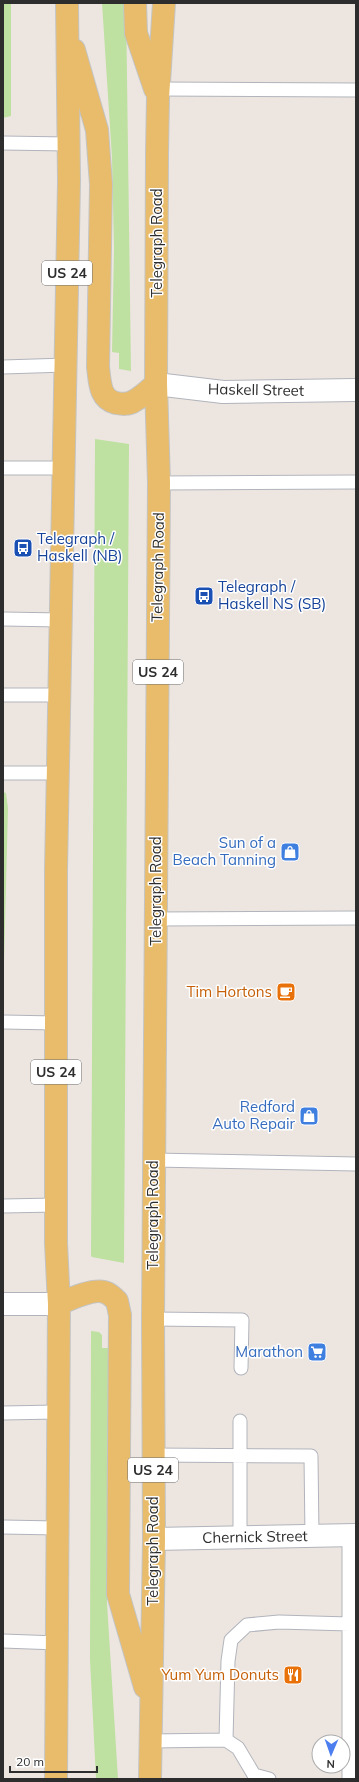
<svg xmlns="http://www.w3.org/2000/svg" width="359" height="1782" font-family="Mulish,sans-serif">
<rect width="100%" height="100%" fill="#ede6e0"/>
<path fill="#bee0a1" d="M 3,3 L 11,3 L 11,116 L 3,118 Z
M 102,3 L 126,3 L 131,371 L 119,369 L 119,353 L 112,352 L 114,249 L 112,158 Z
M 95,439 L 129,444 L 124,1263 L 92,1257 L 91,1256 Z
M 3,792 L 6,793 L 8,808 L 3,1003 Z
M 91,1331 L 99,1332 L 102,1335 L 102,1348 L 109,1348 L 107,1603 L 118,1779 L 96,1779 L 90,1660 Z"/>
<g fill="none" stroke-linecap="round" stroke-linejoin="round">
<defs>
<path id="service" d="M 159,89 L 356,90
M 3,143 L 68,144
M 3,367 L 66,365
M 3,468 L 64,468
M 159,483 L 356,482
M 3,619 L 61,620
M 3,695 L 59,695
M 3,773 L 58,773
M 156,919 L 356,918
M 3,1022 L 56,1023
M 154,1160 L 356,1164
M 3,1206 L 56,1205
M 153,1319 L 242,1320 L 241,1368
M 3,1413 L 57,1412
M 153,1455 L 311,1456 L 312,1536
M 3,1527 L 57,1528
M 240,1538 L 240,1421
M 3,1641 L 57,1643
M 226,1740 L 228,1661 L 231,1640 L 247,1625 L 279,1622 L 349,1624
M 150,1741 L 226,1740 L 238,1748 L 254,1775 L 269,1779
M 349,1779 L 349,1535"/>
<path id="minor" d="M 156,384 L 223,392 L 356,390
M 3,1304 L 59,1304
M 154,1539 L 356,1535"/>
<path id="primary" d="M 135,3 L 136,33 L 155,89
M 74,50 L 97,130 L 101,184 L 98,367 C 100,381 99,399 116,403 C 122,404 128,405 134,401 C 142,397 149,390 156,384
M 59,1304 C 70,1299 96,1287 107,1293 C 111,1295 114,1298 117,1301 L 120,1315 L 118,1594 L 145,1687
M 56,1779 L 59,1304 L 56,1243 L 56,871 L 69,181 L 67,3
M 150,1779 L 154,1539 L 153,1319 L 159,483 L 156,384 L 157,154 L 158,98 L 164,3"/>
</defs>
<use href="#service" stroke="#b1b4bc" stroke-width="15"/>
<use href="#minor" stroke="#b1b4bc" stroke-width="24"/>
<use href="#primary" stroke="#c4c4c4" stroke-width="24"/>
<use href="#service" stroke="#fff" stroke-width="13"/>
<use href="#minor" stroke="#fff" stroke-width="22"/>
<use href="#primary" stroke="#e8bc6a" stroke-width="22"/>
</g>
<defs>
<symbol id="bus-square" viewBox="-11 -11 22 22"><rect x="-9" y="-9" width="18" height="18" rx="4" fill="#1a4fb4" stroke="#fff"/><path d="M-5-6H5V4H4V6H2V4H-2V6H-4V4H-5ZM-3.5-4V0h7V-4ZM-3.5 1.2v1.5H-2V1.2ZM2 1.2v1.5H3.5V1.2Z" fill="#fff"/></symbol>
<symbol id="shop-square" viewBox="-11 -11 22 22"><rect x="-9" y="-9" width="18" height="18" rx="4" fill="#3f7fe0" stroke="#fff"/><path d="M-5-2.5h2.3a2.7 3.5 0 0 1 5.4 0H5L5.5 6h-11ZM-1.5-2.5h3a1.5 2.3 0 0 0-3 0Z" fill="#fff"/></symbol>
<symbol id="cafe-square" viewBox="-11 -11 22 22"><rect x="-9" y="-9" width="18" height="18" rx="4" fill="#e8710a" stroke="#fff"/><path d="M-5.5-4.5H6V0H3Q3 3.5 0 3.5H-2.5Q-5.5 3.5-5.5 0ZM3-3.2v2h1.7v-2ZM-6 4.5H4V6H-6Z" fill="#fff"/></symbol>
<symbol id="supermarket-square" viewBox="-11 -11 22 22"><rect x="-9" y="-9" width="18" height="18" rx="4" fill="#3f7fe0" stroke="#fff"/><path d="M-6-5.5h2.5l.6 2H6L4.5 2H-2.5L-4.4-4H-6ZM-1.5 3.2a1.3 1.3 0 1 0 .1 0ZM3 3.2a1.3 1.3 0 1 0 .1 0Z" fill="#fff"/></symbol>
<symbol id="restaurant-square" viewBox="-11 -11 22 22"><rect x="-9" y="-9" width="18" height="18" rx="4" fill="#e8710a" stroke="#fff"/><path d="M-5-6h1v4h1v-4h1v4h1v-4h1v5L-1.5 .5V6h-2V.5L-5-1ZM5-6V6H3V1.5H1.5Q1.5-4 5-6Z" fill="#fff"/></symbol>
</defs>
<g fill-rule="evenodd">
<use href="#bus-square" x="12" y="537" width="22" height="22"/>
<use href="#bus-square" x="193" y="585" width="22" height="22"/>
<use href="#shop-square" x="279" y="841" width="22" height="22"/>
<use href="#cafe-square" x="275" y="981" width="22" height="22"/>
<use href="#shop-square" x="298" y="1105" width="22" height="22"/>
<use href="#supermarket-square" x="306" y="1341" width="22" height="22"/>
<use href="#restaurant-square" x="282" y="1664" width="22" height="22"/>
</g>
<g text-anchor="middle" stroke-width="3" stroke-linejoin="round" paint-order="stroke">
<g fill="#fff" stroke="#6c6c6c" stroke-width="1">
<rect x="42" y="261" width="50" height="24" rx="3"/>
<rect x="133" y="660" width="50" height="24" rx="3"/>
<rect x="31" y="1060" width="50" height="24" rx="3"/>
<rect x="128" y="1458" width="50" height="24" rx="3"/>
</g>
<g font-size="14" font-weight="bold" fill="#2d2d2d">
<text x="67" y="278">US 24</text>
<text x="158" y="677">US 24</text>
<text x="56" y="1077">US 24</text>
<text x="153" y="1475">US 24</text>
</g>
<g font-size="15" fill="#2d2d2d" stroke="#fff">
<text transform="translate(157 243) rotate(-90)" y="5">Telegraph Road</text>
<text transform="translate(256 390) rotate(1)" y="5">Haskell Street</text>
<text transform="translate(158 567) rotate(-89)" y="5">Telegraph Road</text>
<text transform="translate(156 891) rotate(-90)" y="5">Telegraph Road</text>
<text transform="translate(153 1215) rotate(-90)" y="5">Telegraph Road</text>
<text transform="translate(255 1537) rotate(-1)" y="5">Chernick Street</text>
<text transform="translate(153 1551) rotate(-90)" y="5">Telegraph Road</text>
</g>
<g font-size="15" fill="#164399" stroke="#fff" text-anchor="start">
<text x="37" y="544">Telegraph /<tspan x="37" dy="17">Haskell (NB)</tspan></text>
<text x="218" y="592">Telegraph /<tspan x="218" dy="17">Haskell NS (SB)</tspan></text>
</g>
<g font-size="15" fill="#366cbe" stroke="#fff" text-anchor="end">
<text x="276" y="848">Sun of a<tspan x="276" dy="17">Beach Tanning</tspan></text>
<text x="295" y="1112">Redford<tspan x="295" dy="17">Auto Repair</tspan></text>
<text x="303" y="1357">Marathon</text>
</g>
<g font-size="15" fill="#c56008" stroke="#fff" text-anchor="end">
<text x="272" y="997">Tim Hortons</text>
<text x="279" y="1680">Yum Yum Donuts</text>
</g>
</g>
<rect width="359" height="1782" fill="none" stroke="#2d2d2d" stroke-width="8"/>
<g transform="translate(331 1754) rotate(182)"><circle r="19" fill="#ffffff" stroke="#ababab"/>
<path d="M0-3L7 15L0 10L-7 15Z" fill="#4c7eef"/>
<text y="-6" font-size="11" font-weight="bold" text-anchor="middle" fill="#2d2d2d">N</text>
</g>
<path d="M10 1766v6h87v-6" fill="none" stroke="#2d2d2d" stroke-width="2"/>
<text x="16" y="1766" font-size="12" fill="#2d2d2d" stroke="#ffffff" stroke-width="3" paint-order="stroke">20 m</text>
</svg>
